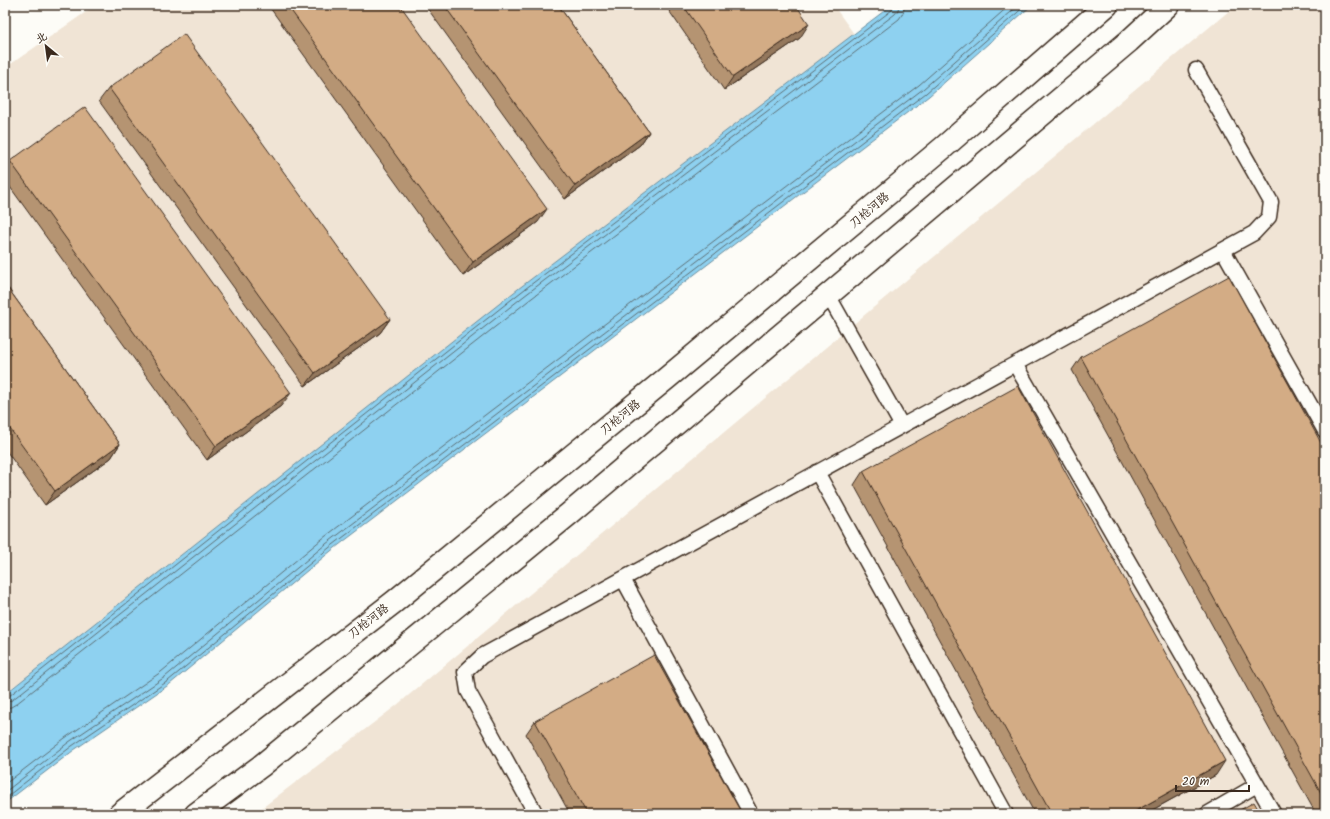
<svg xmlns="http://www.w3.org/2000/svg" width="1330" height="819" font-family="Kalam,'LXGW WenKai TC',sans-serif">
<rect width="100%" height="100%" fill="#fdfcf7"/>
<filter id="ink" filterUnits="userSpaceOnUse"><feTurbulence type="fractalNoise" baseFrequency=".025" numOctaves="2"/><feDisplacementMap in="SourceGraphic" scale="8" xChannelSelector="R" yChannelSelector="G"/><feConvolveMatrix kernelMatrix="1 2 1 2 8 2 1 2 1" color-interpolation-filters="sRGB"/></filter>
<g filter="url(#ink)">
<path fill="#f0e4d5" d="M 96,5 L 833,5 L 878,67 L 219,551 L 5,692 L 5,68 Z
M 1236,5 L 1325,5 L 1325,814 L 254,814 L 397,705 Z"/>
<path fill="#8ed1f0" stroke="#6d8e9c" d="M 892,5 L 1032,5 L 929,96 L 331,551 L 170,684 L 74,750 L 5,803 L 5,694 L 518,289 Z"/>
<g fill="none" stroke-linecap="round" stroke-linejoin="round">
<path stroke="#5c6d72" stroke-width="1" d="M 5,697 L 9,696 L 521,292 L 892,10 L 894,5
M 5,702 L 12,700 L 524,296 L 895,14 L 898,10 L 899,5
M 5,708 L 11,707 L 16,704 L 528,301 L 899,19 L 903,13 L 905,5
M 5,784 L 65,738 L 161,672 L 322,539 L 919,85 L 1010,5
M 5,792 L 69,742 L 165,677 L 326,544 L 923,89 L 1019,5
M 5,798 L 72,746 L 168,681 L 329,548 L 926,93 L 1026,5"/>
<defs>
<path id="lane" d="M 1223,250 L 1325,431
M 828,295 L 902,426
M 1015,364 L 1274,814
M 817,472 L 1006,814
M 623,579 L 751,814
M 536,814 L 468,691 L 465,672 L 482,656 L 1254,233 L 1269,217 L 1271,202 L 1196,70
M 1207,814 L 1257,785"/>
<path id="secondary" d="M 120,814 L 394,602 L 667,378 L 944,147 L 1107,5
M 196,814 L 261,766 L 569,514 L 1129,41 L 1168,5"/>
</defs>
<use href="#lane" stroke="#3b2a1e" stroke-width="17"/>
<use href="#secondary" stroke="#3b2a1e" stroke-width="25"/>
<use href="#lane" stroke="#fdfcf7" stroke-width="14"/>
<use href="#secondary" stroke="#fdfcf7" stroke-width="22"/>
</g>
<path fill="#b59472" stroke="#3b2a1e" d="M 268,5 L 400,5 L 538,222 L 463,276 Z
M 425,5 L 558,5 L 649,132 L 640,145 L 565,199 Z
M 665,5 L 796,5 L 800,38 L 724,90 Z
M 109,88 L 390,319 L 380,333 L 305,386 L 99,101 Z
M 10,161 L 281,406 L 207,460 L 5,180 L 5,169 Z
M 5,284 L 120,444 L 111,458 L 45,505 L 5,449 Z
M 1081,357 L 1325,450 L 1325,814 L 1316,814 L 1072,370 Z
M 863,471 L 1216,775 L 1145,814 L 1035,814 L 854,485 Z
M 535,721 L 742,814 L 570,814 L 526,734 Z"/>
<path fill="#94785d" stroke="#3b2a1e" d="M 809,24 L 800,38 L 724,90 L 733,77 Z
M 649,132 L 640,145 L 565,199 L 575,186 Z
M 547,209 L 538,222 L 463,276 L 473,262 Z
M 390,319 L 380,333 L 305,386 L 315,373 Z
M 291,393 L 281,406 L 207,460 L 216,446 Z
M 120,444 L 111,458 L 45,505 L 55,491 Z
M 10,493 L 5,500 L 5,496 Z
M 1225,761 L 1216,775 L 1145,814 L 1130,814 Z"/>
<path fill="#d3ac85" stroke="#3b2a1e" d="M 287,5 L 400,5 L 547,209 L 473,262 Z
M 444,5 L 558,5 L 649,132 L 575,186 Z
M 683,5 L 796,5 L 809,24 L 733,77 Z
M 184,34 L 390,319 L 315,373 L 109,88 Z
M 85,107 L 291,393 L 216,446 L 10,161 Z
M 1229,276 L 1325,450 L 1325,800 L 1081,357 Z
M 5,284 L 120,444 L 55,491 L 5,422 Z
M 1018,386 L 1225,761 L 1130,814 L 1052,814 L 863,471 Z
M 5,486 L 10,493 L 5,496 Z
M 654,655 L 742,814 L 587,814 L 535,721 Z
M 1254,802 L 1261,814 L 1233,814 Z"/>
</g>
<g text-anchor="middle" stroke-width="3" stroke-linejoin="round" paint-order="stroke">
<g font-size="12" fill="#3b2a1e" stroke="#fdfcf7">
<text transform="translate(869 210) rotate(-40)" y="4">刀枪河路</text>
<text transform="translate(620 417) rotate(-39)" y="4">刀枪河路</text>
<text transform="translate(368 621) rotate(-38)" y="4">刀枪河路</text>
</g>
</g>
<rect width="1330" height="819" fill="none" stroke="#fdfcf7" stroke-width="20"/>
<rect x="10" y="10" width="1310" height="799" fill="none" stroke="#3b2a1e" stroke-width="1.5" filter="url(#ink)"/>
<g transform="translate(46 46) rotate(331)" stroke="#fdfcf7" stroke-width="3" paint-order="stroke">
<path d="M0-3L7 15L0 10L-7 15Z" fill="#3b2a1e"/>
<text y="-6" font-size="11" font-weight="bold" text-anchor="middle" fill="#3b2a1e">北</text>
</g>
<path d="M1176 785v6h73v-6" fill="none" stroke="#3b2a1e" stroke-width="2"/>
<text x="1182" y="785" font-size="12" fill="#3b2a1e" stroke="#fdfcf7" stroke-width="3" paint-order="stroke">20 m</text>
</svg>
